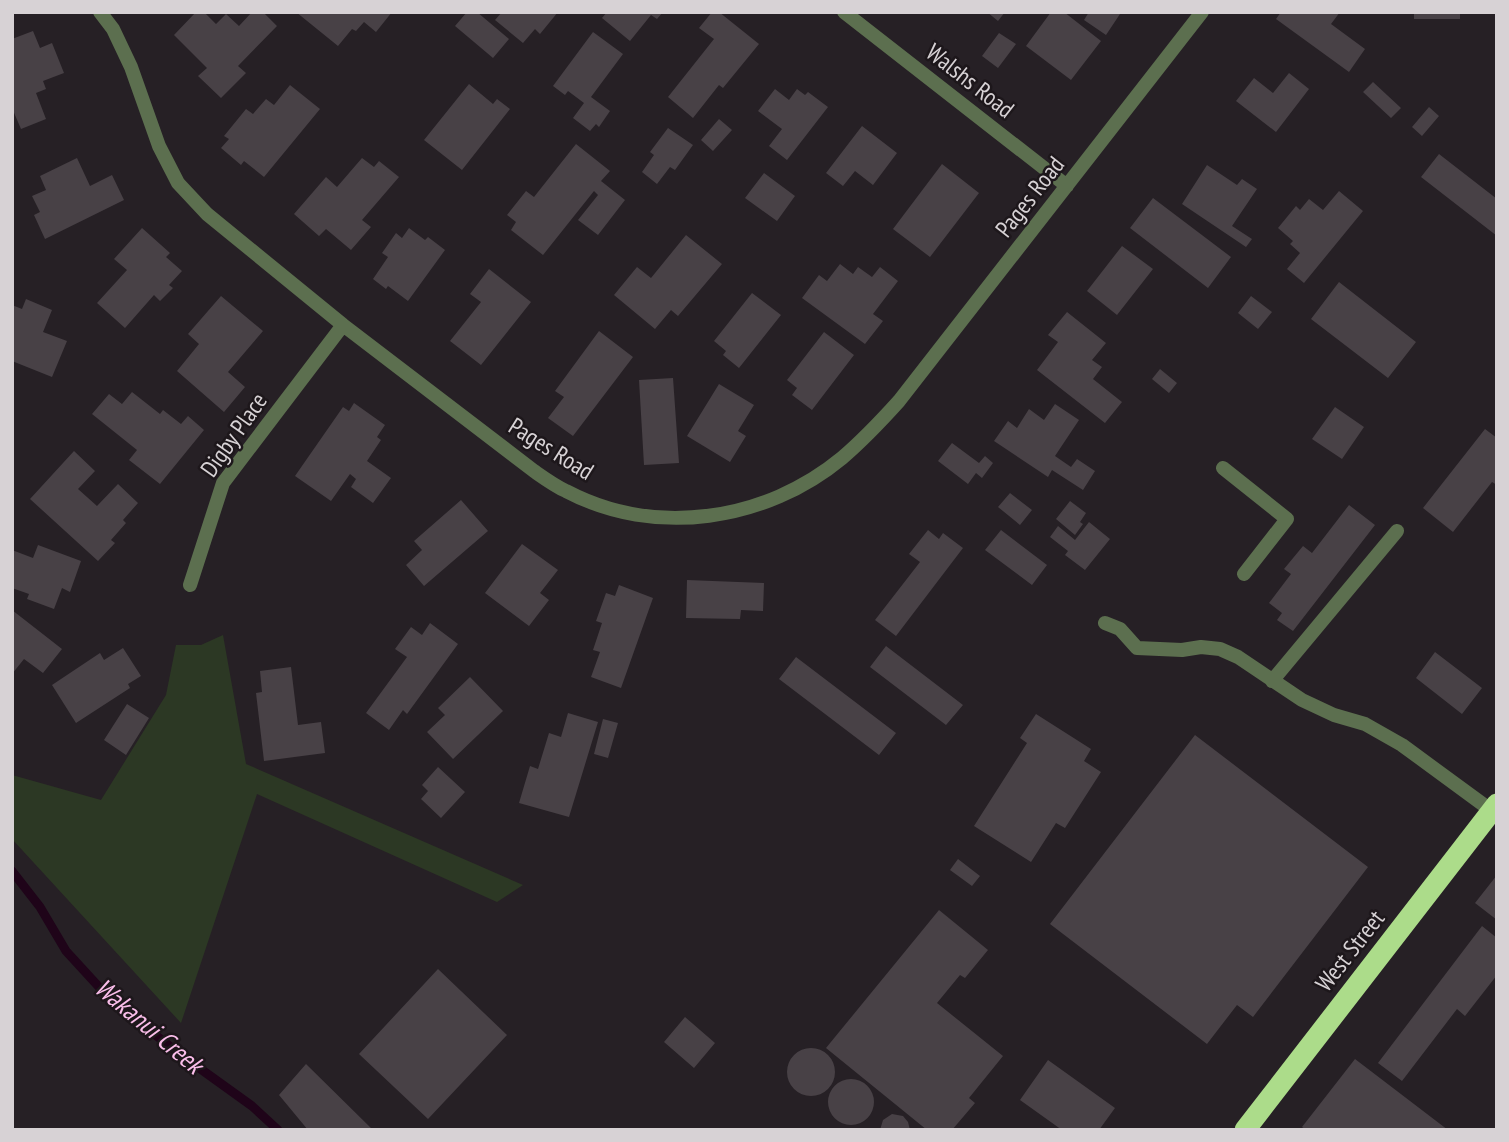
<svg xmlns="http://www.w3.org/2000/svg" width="1509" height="1142" font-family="'PT Sans Narrow',sans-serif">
<rect width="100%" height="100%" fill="#262025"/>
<path fill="#2c3824" d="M 223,635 L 246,764 L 523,885 L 497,902 L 257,794 L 181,1023 L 12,839 L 12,775 L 101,800 L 166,695 L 176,645 L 201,645 Z"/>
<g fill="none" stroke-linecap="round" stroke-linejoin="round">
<path stroke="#1f0419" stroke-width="9" d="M 12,871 L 40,907 L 66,951 L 110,999 L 177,1052 L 252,1106 L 278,1130"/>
</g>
<path fill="#484146" d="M 196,12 L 204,12 L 216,24 L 226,14 L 239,26 L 252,12 L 263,12 L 277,26 L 238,66 L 246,73 L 221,98 L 198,76 L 207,68 L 174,35 Z
M 296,12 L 392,12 L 376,32 L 364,22 L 356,31 L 352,29 L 338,46 Z
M 467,12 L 477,12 L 509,39 L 493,58 L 455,26 Z
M 502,12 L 558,12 L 540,34 L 535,29 L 523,43 L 495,20 Z
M 607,12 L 663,12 L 657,19 L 651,15 L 630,41 L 602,18 Z
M 712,12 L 719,12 L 759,44 L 723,88 L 719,85 L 693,118 L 668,97 L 714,39 L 699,28 Z
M 987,12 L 1005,12 L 998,21 Z
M 1051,12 L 1064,12 L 1101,41 L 1071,80 L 1026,46 Z
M 1089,12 L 1118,12 L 1120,14 L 1106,35 L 1084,20 Z
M 1281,12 L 1340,12 L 1331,24 L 1365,49 L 1349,72 L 1276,19 Z
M 1414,12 L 1460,12 L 1460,19 L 1414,19 Z
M 33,31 L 40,48 L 52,43 L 64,73 L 43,81 L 46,89 L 36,93 L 46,119 L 21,129 L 12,108 L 12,39 Z
M 593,32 L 623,54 L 591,97 L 610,111 L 599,127 L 596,124 L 590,131 L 573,118 L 584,103 L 568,91 L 565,95 L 553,86 Z
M 999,33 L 1016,44 L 998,68 L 982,56 Z
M 1289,73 L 1309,89 L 1276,132 L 1236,101 L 1254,78 L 1273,93 Z
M 1373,82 L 1401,108 L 1391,118 L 1363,92 Z
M 469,84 L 493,104 L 497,99 L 510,109 L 462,170 L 424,140 Z
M 290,85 L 320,109 L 264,177 L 244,161 L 241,165 L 221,148 L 229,139 L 224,136 L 246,109 L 253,114 L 266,99 L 274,105 Z
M 775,89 L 789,100 L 797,89 L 805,95 L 808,92 L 828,107 L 787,160 L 769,146 L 782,129 L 758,111 Z
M 1429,107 L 1439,116 L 1422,136 L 1412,127 Z
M 719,119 L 732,130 L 713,151 L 701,140 Z
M 862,126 L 897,153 L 873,185 L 855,171 L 843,186 L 826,173 Z
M 668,128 L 693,145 L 675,170 L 670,167 L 657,184 L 642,172 L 654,155 L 650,152 Z
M 576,144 L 610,171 L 601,181 L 625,200 L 598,235 L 578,220 L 598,195 L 594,191 L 543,255 L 511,230 L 516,222 L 507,215 L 526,191 L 534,197 Z
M 1439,154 L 1497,199 L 1497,236 L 1421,177 Z
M 77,158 L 90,186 L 112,175 L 124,200 L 45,239 L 34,215 L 40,212 L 32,196 L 46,190 L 40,176 Z
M 362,158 L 374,167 L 379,161 L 399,177 L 362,220 L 371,227 L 351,250 L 326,229 L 319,236 L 294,214 L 326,177 L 337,187 Z
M 942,164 L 979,193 L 930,257 L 893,229 Z
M 1207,165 L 1237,185 L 1242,179 L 1257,189 L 1232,226 L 1252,239 L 1246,247 L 1182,204 Z
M 764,173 L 795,196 L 777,221 L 745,198 Z
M 1339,191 L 1363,211 L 1304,283 L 1287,269 L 1300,253 L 1290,244 L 1293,241 L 1278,228 L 1296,206 L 1300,210 L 1309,199 L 1323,210 Z
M 1153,198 L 1231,257 L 1208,288 L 1130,228 Z
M 142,228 L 170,253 L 166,257 L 182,271 L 169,285 L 173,288 L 160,301 L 154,295 L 125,328 L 97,303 L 127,270 L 114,259 Z
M 409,228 L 425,240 L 428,237 L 445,250 L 408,301 L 388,286 L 386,289 L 373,279 L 388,257 L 382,253 L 396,233 L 402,238 Z
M 686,235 L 722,264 L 678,316 L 671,310 L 655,329 L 614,295 L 637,267 L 651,278 Z
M 1122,246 L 1153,269 L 1117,315 L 1087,291 Z
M 840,264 L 853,274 L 858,267 L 872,277 L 880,267 L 898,281 L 873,314 L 883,321 L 865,344 L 802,298 L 819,275 L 827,281 Z
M 489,269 L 531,302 L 481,365 L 450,341 L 481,302 L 470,294 Z
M 1339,282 L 1416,342 L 1388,378 L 1311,319 Z
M 752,293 L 781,315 L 739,368 L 723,355 L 726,351 L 714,341 Z
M 221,296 L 263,331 L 228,372 L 245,387 L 224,412 L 177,371 L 199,344 L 188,334 Z
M 1251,296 L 1272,312 L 1258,329 L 1238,313 Z
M 26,299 L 52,310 L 43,332 L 67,341 L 52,377 L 12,361 L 12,305 L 22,309 Z
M 1067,312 L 1106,343 L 1092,360 L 1102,367 L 1093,379 L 1122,402 L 1105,423 L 1037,370 L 1058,342 L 1048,335 Z
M 599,331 L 633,357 L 573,436 L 548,418 L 564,397 L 555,391 Z
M 824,332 L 854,355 L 812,410 L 792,395 L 797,388 L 787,380 Z
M 1160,369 L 1177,383 L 1169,393 L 1152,379 Z
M 673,378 L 679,463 L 644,465 L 639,380 Z
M 719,384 L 754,405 L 738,431 L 746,436 L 730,462 L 687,436 Z
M 132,392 L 160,414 L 163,410 L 181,424 L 188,416 L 204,430 L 160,484 L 129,460 L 137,450 L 92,414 L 109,394 L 122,404 Z
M 354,403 L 385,425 L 377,437 L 381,440 L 367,461 L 391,478 L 373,503 L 351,487 L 356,479 L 350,474 L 331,501 L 295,476 L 343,407 L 349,411 Z
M 1055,404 L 1079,420 L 1055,456 L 1071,467 L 1077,459 L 1095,471 L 1083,490 L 1052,470 L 1048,477 L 994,441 L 1008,421 L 1017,428 L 1029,409 L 1044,420 Z
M 1335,407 L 1364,427 L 1342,459 L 1312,439 Z
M 1485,429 L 1497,438 L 1497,485 L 1492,482 L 1453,532 L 1423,508 Z
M 952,443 L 979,463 L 985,456 L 993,463 L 982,478 L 976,473 L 968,484 L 938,461 Z
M 74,451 L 95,471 L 78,489 L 97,506 L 118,484 L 138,503 L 123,520 L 126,523 L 111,540 L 115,543 L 98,561 L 30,499 Z
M 1010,493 L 1032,510 L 1020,525 L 998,507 Z
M 461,500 L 488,531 L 424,586 L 406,565 L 422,550 L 414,541 Z
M 1070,501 L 1086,513 L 1080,522 L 1083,524 L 1075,535 L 1056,519 Z
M 1349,505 L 1375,525 L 1293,631 L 1277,620 L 1282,613 L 1269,603 L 1291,574 L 1284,569 L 1303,546 L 1312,553 Z
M 1089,522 L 1110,539 L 1085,570 L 1065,555 L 1068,551 L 1050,537 L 1058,526 L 1075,540 Z
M 928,530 L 939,539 L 943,533 L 963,548 L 896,636 L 875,620 L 920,562 L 909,554 Z
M 1001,530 L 1047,565 L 1032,585 L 985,550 Z
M 522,544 L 558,570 L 540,593 L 549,600 L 529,626 L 485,593 Z
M 38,545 L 81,561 L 70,592 L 62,588 L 54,609 L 27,599 L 29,594 L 12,588 L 12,550 L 33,558 Z
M 687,580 L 764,583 L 763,611 L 741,610 L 740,619 L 686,618 Z
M 619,585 L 653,598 L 621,688 L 591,677 L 600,652 L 593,650 L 602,623 L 596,621 L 606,593 L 615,596 Z
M 12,610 L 62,649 L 43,673 L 24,659 L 12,674 Z
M 430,623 L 458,644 L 407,714 L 403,710 L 389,730 L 366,713 L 407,657 L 395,649 L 411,627 L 422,635 Z
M 886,646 L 963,705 L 946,725 L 870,667 Z
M 123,648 L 141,676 L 128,684 L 130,688 L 76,723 L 52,685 L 100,653 L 104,660 Z
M 1435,652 L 1482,688 L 1462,714 L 1416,678 Z
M 796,657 L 896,733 L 879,755 L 779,679 Z
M 291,667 L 298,725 L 321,722 L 325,753 L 264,761 L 256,693 L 262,692 L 260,671 Z
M 470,677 L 503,711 L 453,759 L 427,732 L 445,715 L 438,708 Z
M 127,704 L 149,718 L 126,755 L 104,740 Z
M 568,713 L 598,722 L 569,817 L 519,803 L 530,766 L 538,769 L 549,733 L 561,737 Z
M 1036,714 L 1091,749 L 1084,761 L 1101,772 L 1065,828 L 1056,823 L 1031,862 L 974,826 L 1027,743 L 1020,738 Z
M 603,719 L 618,723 L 608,758 L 594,754 Z
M 1195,735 L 1368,867 L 1253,1017 L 1237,1005 L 1207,1044 L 1050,924 Z
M 438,767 L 465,792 L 441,818 L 421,799 L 428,791 L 422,785 Z
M 958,859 L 980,876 L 972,886 L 950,870 Z
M 1497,875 L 1497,920 L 1475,903 Z
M 939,910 L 988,950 L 965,978 L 960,975 L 937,1003 L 1003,1056 L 969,1098 L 975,1103 L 952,1130 L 927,1130 L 826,1048 Z
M 1482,926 L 1497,938 L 1497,975 L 1465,1016 L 1457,1009 L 1402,1081 L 1378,1063 Z
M 438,969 L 507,1035 L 428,1119 L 359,1054 Z
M 685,1017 L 715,1043 L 694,1068 L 664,1042 Z
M787 1072a24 24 0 1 1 48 0a24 24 0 1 1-48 0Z
M 1355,1059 L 1448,1130 L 1306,1130 L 1302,1127 Z
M 1048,1060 L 1115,1108 L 1099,1130 L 1062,1130 L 1020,1100 Z
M 306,1064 L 373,1130 L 308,1130 L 279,1095 Z
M828 1102a23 23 0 1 1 46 0a23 23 0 1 1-46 0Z
M 892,1114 L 903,1116 L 908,1122 L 910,1130 L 880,1130 L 883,1120 Z"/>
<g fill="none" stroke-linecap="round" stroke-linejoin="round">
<path stroke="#5c6f4f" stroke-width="14" d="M 1223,468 L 1287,519 L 1244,574
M 1105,623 L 1120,629 L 1137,648 L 1182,650 L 1201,647 L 1220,649 L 1238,657 L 1302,700 L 1334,715 L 1365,724 L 1402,745 L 1492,811
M 1272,681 L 1397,531"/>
<path stroke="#5c6f4f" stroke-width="14" d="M 100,12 L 113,29 L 131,67 L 159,146 L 178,183 L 207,214 L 343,325 L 534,471 C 544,478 555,486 566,491 C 655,538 766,521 842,458 C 863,440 881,421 899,401 L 1202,12
M 844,12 L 1067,186
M 190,585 L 223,483 L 343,325"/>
<path stroke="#acdc8a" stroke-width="21" d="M 1245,1130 L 1497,804"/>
</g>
<g text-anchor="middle" stroke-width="5" stroke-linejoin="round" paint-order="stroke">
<g font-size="24" fill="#d7d2d5" stroke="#1d171b">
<text transform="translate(970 81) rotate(38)" y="8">Walshs Road</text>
<text transform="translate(1030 197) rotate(-52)" y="8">Pages Road</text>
<text transform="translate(234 435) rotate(-55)" y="8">Digby Place</text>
<text transform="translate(551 449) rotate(32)" y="8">Pages Road</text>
<text transform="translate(1350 951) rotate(-52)" y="8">West Street</text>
</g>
<g font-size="26" font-style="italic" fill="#fabeea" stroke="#1d171b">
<text transform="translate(149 1026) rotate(40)" y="9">Wakanui Creek</text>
</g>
</g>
<rect width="1509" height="1142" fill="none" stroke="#d7d2d5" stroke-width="28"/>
</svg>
